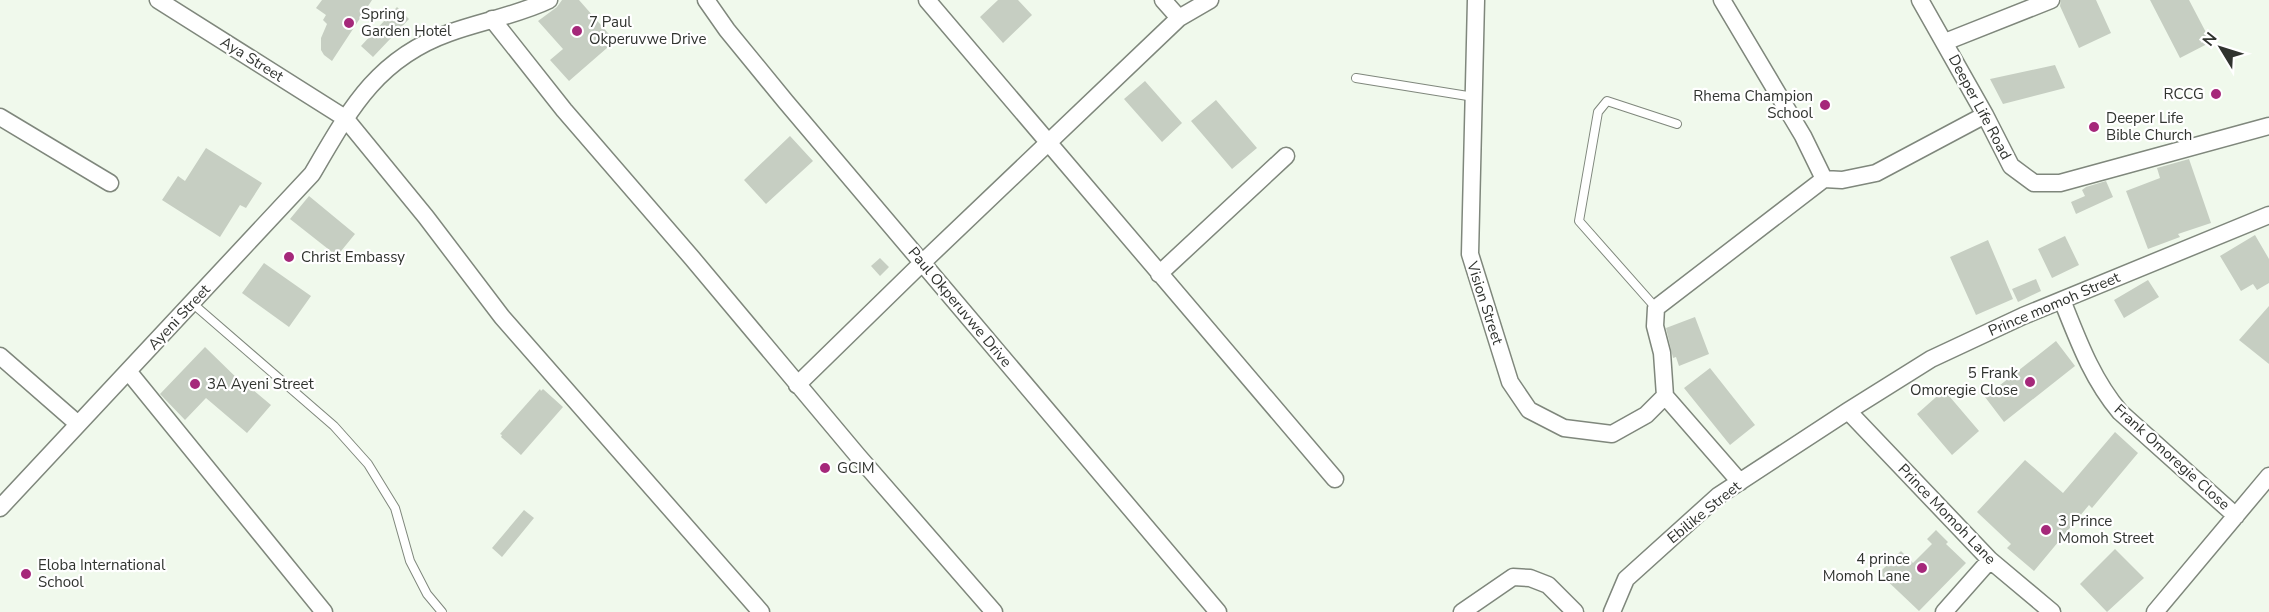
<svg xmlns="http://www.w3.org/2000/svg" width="2269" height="612" font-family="'Nunito Sans',sans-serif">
<rect width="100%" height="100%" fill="#f0f9ec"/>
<path fill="#c6cec2" d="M 322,0 L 372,0 L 332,61 L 324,55 L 321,50 L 321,38 L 327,24 L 323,20 L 326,15 L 316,8 Z
M 562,0 L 579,0 L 615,41 L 569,81 L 550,60 L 563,49 L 538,21 L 557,7 Z
M 998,0 L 1018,0 L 1032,15 L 1003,43 L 980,17 Z
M 2061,0 L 2096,0 L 2111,33 L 2079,48 L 2060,6 Z
M 2150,0 L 2189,0 L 2211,42 L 2180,58 Z
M 397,7 L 409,19 L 373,57 L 361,46 Z
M 2055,65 L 2065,88 L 2003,104 L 1990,79 Z
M 1145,81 L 1182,123 L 1162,142 L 1124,99 Z
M 1216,100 L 1257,148 L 1232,169 L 1191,121 Z
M 790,136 L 813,161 L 766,204 L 744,180 Z
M 206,148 L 262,183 L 246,208 L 240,205 L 220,237 L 162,200 L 178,176 L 185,181 Z
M 2189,159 L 2211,223 L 2178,234 L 2180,237 L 2148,249 L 2126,191 L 2160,178 L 2157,168 Z
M 2106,181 L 2113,197 L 2076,214 L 2071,202 L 2085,196 L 2082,190 L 2086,187 Z
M 309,196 L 355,234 L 337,256 L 290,219 Z
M 2255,235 L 2269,259 L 2269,283 L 2257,290 L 2253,284 L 2241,291 L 2220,256 Z
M 2065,236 L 2079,265 L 2052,278 L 2038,249 Z
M 1988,240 L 2013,299 L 1976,315 L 1950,257 Z
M 880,258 L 889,267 L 880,276 L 871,266 Z
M 264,263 L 311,296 L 289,327 L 242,293 Z
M 2036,279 L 2041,291 L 2018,302 L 2012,289 Z
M 2148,280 L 2159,297 L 2124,318 L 2114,300 Z
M 2269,306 L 2269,364 L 2239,340 Z
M 1695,317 L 1709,354 L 1679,366 L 1676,357 L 1673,358 L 1666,328 Z
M 2056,341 L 2075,366 L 2004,422 L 1985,397 Z
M 205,347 L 246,387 L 247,385 L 271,405 L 247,433 L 206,398 L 185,420 L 160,394 Z
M 1710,368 L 1755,425 L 1730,445 L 1684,388 Z
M 540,389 L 541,391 L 543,389 L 563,407 L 521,455 L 501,437 L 502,435 L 500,434 Z
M 1944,390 L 1979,431 L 1952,455 L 1917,414 Z
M 2115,432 L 2138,453 L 2092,508 L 2089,505 L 2034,571 L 2007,548 L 2011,544 L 1977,512 L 2025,460 L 2063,493 Z
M 524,510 L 534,518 L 502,557 L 492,548 Z
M 1936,530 L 1948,542 L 1946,544 L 1966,563 L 1919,611 L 1879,573 L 1901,551 L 1913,563 L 1932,544 L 1927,539 Z
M 2115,549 L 2144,578 L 2107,612 L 2080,584 Z"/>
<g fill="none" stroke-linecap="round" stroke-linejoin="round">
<defs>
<path id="service" d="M 1356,78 L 1474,97
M 192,303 L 334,426 L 368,464 L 395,508 L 410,561 L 427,594 L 442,612
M 1656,308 L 1579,221 L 1598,112 L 1607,101 L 1677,124"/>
<path id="minor" d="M 158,0 L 345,118 L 426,217 L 502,317 L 761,612
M 706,0 L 727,30 L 786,102 L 1218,612
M 927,0 L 1335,479
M 1163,0 L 1179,18
M 1476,0 L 1470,254 L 1510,382 L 1529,410 L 1564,428 L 1612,434 L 1646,415 L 1665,396
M 1722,0 L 1803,136 L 1824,179
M 1920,0 L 1985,115 L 2011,166 L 2034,183 L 2060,183 L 2269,126
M 492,19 L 564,110 L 692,258 L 858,456 L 994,612
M 1945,42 L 2051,0
M 0,117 L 110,183
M 1159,274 L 1286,156
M 2062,300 C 2078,340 2092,379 2120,412 L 2236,516
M 0,356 L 78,424
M 128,371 L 324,612
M 797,385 L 923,262 L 1179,18 L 1210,0
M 1848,411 L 1990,560 L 2052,612
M 1740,482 L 1665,396 L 1662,353 L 1655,326 L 1656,308 L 1824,179 L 1842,180 L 1876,173 L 1985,115
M 0,508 L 312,174 C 349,111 376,59 449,33 C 482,21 518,15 549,0
M 1462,612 L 1513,577 L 1530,578 L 1548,585 L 1575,612
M 1612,612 L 1626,579 L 1718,496 L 1848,411 L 1931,359 L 2023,316 L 2269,215
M 1944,612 L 1990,560
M 2155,612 L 2269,476"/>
</defs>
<use href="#service" stroke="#7f877c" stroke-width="10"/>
<use href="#minor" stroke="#7f877c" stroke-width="19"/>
<use href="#service" stroke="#fff" stroke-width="8"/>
<use href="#minor" stroke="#fff" stroke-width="16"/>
</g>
<g fill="#a5287a" stroke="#fff" stroke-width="2">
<circle cx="349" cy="23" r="6"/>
<circle cx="577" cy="31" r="6"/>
<circle cx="2216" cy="94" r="6"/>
<circle cx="1825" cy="105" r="6"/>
<circle cx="2094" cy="127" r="6"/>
<circle cx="289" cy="257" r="6"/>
<circle cx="2030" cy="382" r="6"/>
<circle cx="195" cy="384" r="6"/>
<circle cx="825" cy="468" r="6"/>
<circle cx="2046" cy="530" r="6"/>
<circle cx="1922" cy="568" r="6"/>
<circle cx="26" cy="574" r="6"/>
</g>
<g text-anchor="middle" stroke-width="4.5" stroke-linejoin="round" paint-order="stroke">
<g font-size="15" fill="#30332f" stroke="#fff" text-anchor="start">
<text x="361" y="19">Spring<tspan x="361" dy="17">Garden Hotel</tspan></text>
<text x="589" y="27">7 Paul<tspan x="589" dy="17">Okperuvwe Drive</tspan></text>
<text x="2204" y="99" text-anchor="end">RCCG</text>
<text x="1813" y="101" text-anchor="end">Rhema Champion<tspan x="1813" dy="17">School</tspan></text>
<text x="2106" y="123">Deeper Life<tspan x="2106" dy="17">Bible Church</tspan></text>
<text x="301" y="262">Christ Embassy</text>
<text x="2018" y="378" text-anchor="end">5 Frank<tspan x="2018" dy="17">Omoregie Close</tspan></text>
<text x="207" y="389">3A Ayeni Street</text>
<text x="837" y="473">GCIM</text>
<text x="2058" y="526">3 Prince<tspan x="2058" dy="17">Momoh Street</tspan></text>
<text x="1910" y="564" text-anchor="end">4 prince<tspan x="1910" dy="17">Momoh Lane</tspan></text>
<text x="38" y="570">Eloba International<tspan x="38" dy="17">School</tspan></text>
</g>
<g font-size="15" fill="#30332f" stroke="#fff">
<text transform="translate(252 59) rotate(32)" y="5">Aya Street</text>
<text transform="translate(1980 107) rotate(62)" y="5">Deeper Life Road</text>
<text transform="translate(1485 303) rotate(72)" y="5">Vision Street</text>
<text transform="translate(2054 304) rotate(-23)" y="5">Prince momoh Street</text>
<text transform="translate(960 307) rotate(50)" y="5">Paul Okperuvwe Drive</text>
<text transform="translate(179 317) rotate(-47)" y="5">Ayeni Street</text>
<text transform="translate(2172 457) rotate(42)" y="5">Frank Omoregie Close</text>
<text transform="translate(1704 512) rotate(-39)" y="5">Ebilike Street</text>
<text transform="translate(1947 514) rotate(46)" y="5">Prince Momoh Lane</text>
</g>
</g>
<g transform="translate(2221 48) rotate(308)" stroke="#ffffff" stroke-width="4.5" paint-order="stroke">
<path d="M0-4.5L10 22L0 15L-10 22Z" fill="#30332f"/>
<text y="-9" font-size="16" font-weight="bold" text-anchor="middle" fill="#30332f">N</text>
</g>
</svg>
